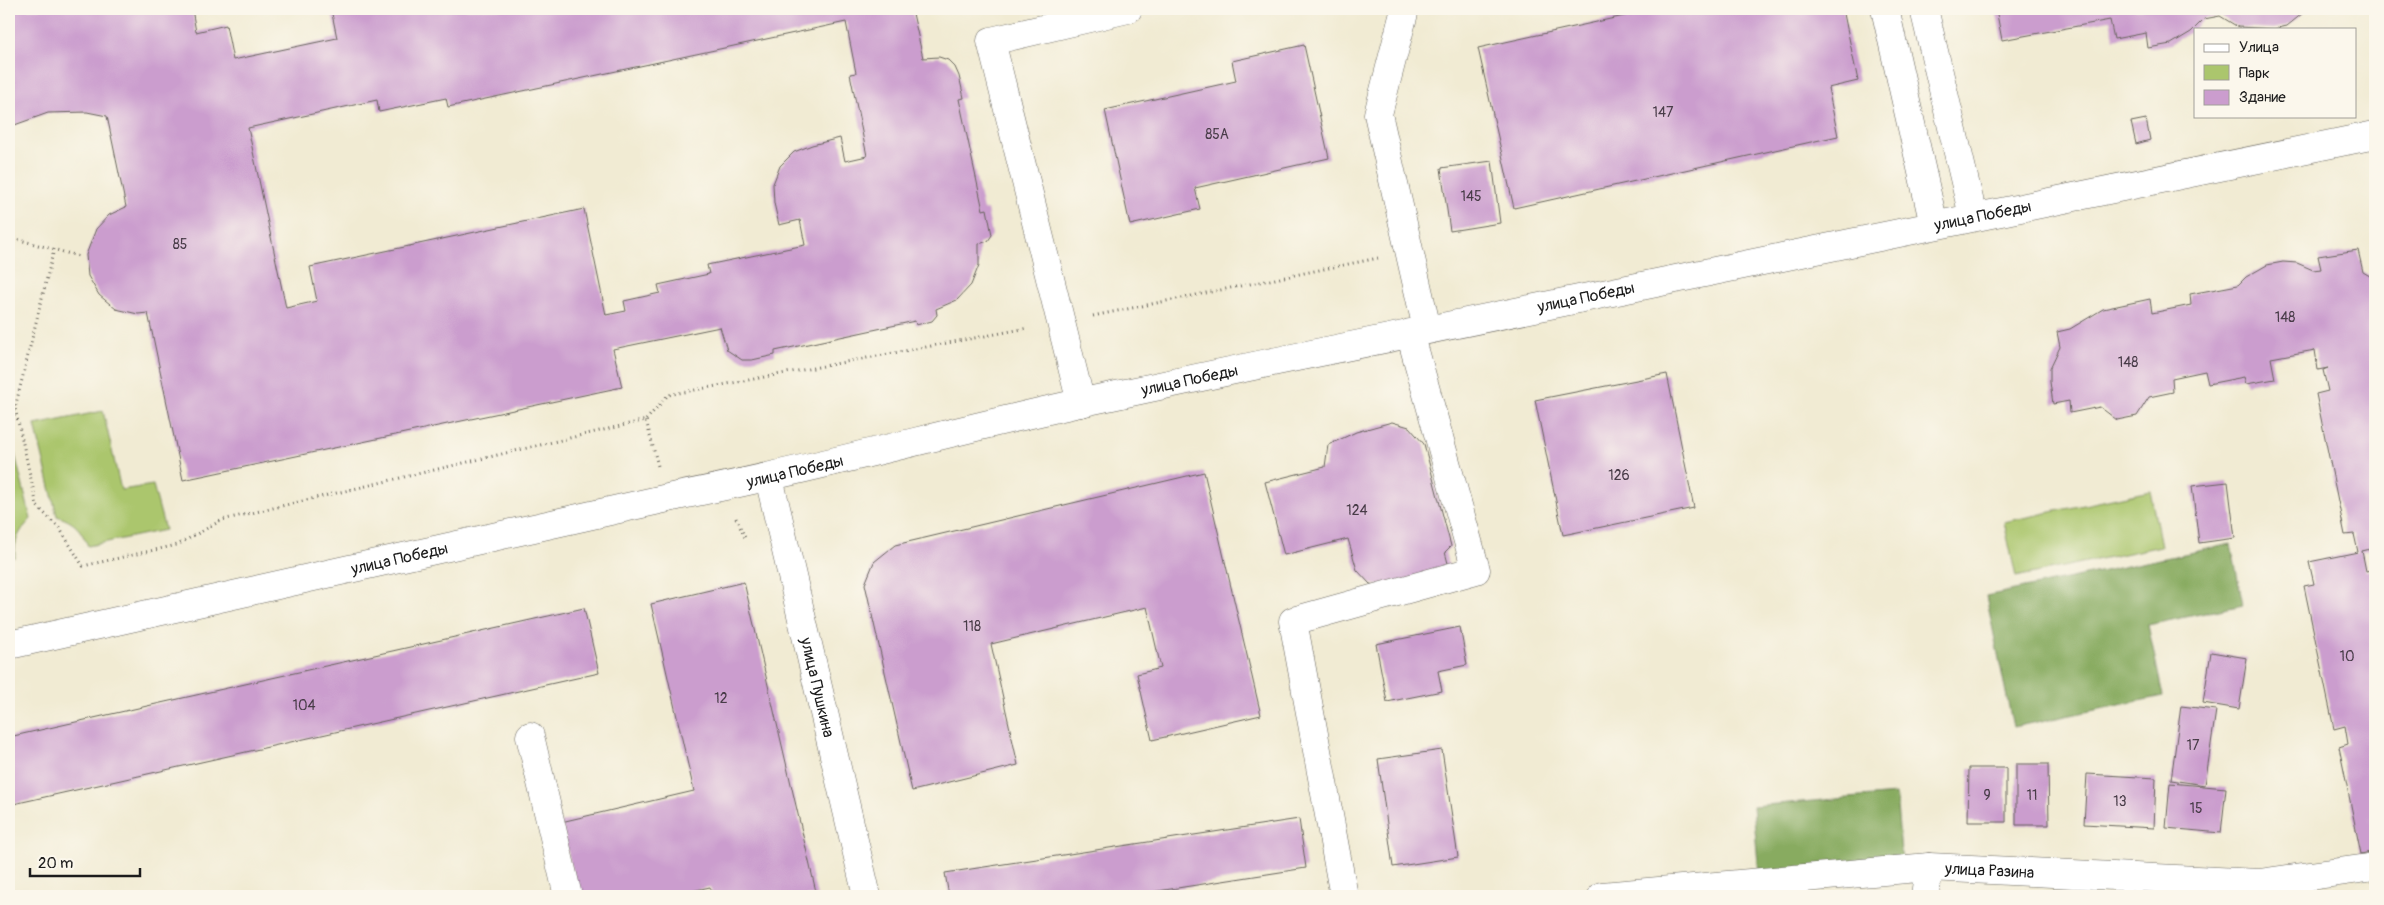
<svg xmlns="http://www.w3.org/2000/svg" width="2384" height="905" font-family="Pangolin,sans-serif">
<rect width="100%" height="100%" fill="#fbf7ec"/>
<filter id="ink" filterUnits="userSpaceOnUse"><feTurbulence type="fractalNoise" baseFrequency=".02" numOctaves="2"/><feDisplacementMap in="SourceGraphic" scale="10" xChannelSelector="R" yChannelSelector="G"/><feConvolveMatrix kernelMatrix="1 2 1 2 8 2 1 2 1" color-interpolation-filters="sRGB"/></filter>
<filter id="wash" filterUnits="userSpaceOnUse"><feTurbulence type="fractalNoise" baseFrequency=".0096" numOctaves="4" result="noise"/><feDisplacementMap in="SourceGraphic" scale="20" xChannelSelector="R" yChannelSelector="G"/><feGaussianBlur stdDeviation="1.12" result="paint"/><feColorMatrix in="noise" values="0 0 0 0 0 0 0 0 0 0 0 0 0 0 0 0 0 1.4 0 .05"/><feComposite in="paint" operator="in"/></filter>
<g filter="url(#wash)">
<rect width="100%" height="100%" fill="#f1ebd3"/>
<path fill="#abc66d" stroke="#647144" d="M 103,411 L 121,490 L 153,485 L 165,530 L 88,546 C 80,528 76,523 57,516 L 35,425 Z
M 9,431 L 31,519 C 19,532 14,539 15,557 L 9,558 Z
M 2150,491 L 2161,546 L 2016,577 L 2004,522 Z"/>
<path fill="#88ab60" stroke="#52643e" d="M 2231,544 L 2243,605 L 2148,625 L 2163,696 L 2013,727 L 1986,596 Z
M 1896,794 L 1902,863 L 1759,875 L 1753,806 Z"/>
<g id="blocks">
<path fill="#cb9dce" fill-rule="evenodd" d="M 9,9 L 192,9 L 196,32 L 226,25 L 233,60 L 337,38 L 331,9 L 912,9 L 923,58 L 939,57 L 948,60 L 955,67 L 959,76 L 964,98 L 959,99 L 983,210 L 987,209 L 992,235 L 988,241 L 979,244 L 979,265 L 971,285 L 957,300 L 936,309 L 937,315 L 932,321 L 916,325 L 915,321 L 775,351 L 775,355 L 752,360 L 742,360 L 727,350 L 720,327 L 613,349 L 622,387 L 183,480 L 148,313 L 138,314 L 116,309 L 99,295 L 88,276 L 86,255 L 96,229 L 109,215 L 126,207 L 107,116 L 87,112 L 48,113 L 9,127 ZM 846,22 L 856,73 L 850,74 L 867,156 L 845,161 L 840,138 L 812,145 L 794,152 L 780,166 L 773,184 L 774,203 L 779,225 L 800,220 L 805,245 L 707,265 L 709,274 L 658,285 L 660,293 L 624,301 L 626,311 L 606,315 L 584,209 L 310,267 L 317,301 L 286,308 L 248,128 L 377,100 L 379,112 L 446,98 L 448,107 Z
M 1656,9 L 1843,9 L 1858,81 L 1828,88 L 1838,136 L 1514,208 L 1478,48 Z
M 1996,9 L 2308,9 L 2287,26 L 2274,29 L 2238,27 L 2220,16 L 2204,19 L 2191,32 L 2171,44 L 2148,48 L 2146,33 L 2114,39 L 2110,20 L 2002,40 Z
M 1304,45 L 1329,158 L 1195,188 L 1200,209 L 1130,225 L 1105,110 L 1236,81 L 1232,61 Z
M 2146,119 L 2150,140 L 2136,144 L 2131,122 Z
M 1492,161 L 1500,223 L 1450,231 L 1441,168 Z
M 2358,250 L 2363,272 L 2375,279 L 2375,548 L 2362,551 L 2366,571 L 2375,569 L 2375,851 L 2361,854 L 2339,747 L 2348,744 L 2345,726 L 2334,729 L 2304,586 L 2314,584 L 2309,562 L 2358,552 L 2354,534 L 2345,535 L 2316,394 L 2328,391 L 2323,370 L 2328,368 L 2318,370 L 2315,350 L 2271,358 L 2275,379 L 2246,384 L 2244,377 L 2208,384 L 2205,371 L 2172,378 L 2173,392 L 2149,397 L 2137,416 L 2117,420 L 2100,407 L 2070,413 L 2069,401 L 2053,404 L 2050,382 L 2050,368 L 2060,347 L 2057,332 L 2070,329 L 2103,309 L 2150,299 L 2152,313 L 2191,305 L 2190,294 L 2238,285 L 2246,277 L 2267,265 L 2283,262 L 2297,263 L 2313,270 L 2321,269 L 2318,256 Z
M 1667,374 L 1694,508 L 1563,535 L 1535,400 Z
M 1392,422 L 1409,427 L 1424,444 L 1451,546 L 1445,552 L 1450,571 L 1387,587 L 1370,584 L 1357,570 L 1348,539 L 1284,555 L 1265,482 L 1325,467 L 1328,445 L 1356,432 Z
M 1204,472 L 1261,715 L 1152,740 L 1137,674 L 1161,668 L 1147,607 L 991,644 L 1018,765 L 912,791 L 865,584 L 874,562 L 895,545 Z
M 2228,482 L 2235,538 L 2199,543 L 2192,486 Z
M 744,582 L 817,896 L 713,896 L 710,887 L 669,896 L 578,896 L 561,822 L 694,791 L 651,604 Z
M 584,608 L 599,673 L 9,805 L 9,737 Z
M 1460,627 L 1467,665 L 1438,671 L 1442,691 L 1387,702 L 1376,644 Z
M 2211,652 L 2247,658 L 2239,709 L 2203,703 Z
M 2181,706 L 2216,710 L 2205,785 L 2171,780 Z
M 1442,750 L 1458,857 L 1393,867 L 1378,759 Z
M 2016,764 L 2048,764 L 2049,825 L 2016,825 Z
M 1969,768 L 2006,768 L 2006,822 L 1968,822 Z
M 2087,774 L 2156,778 L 2154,828 L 2084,824 Z
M 2170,783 L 2226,788 L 2221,833 L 2166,828 Z
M 1299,819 L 1306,868 L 1126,896 L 949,896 L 945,873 Z"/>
</g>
</g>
<g filter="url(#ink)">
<use href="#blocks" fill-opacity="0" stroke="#67645c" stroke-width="1"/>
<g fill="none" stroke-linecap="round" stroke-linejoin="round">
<defs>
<g id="minor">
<path d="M 1405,9 L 1378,114 L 1427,329"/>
<path d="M 1885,9 L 1934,225"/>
<path d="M 1924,9 L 1973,216"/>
<path d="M 1081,403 L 991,41 L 1128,9"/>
<path id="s1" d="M 769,478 L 867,896"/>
<path id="s2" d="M 9,645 L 677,496 C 817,469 954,430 1093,400 C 1520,309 1948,222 2375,135"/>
<path d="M 530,736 L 568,896"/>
<path d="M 1344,896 L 1293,621 L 1476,570 L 1410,333"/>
<path id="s3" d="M 1602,896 L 1929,867 L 2259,883 L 2375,867"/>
<path d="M 1925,896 L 1929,867"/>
</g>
</defs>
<use href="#minor" stroke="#67645c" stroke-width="29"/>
<path stroke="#67645c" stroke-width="3" stroke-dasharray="1 4" stroke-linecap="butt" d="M 9,237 L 78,256
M 54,249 L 15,408 L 37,506 L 60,529 L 83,566 L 177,545 L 222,520 L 646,420 L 658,466
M 1093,316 L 1378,258
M 646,420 L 668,395 L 1028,328
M 736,518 L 746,540"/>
<use href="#minor" stroke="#fff" stroke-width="28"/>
</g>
</g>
<g text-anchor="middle" stroke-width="4" stroke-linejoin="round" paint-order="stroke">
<g font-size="14" fill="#483c48">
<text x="1663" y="117">147</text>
<text x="1217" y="139">85А</text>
<text x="1471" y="201">145</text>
<text x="180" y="249">85</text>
<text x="2285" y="322">148</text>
<text x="2128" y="367">148</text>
<text x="1619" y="480">126</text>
<text x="1357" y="515">124</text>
<text x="972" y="631">118</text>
<text x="2347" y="661">10</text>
<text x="721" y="703">12</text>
<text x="304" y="710">104</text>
<text x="2193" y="750">17</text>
<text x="1987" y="800">9</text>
<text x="2032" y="800">11</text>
<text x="2120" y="806">13</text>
<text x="2196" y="813">15</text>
</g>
<g font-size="16" fill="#1c1c1c" stroke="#fbf7ec">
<text dy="6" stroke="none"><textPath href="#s2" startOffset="2020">улица Победы</textPath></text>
<text dy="6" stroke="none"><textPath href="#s2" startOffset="1615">улица Победы</textPath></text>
<text dy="6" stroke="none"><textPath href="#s2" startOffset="1210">улица Победы</textPath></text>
<text dy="6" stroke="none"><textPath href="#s2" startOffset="805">улица Победы</textPath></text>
<text dy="6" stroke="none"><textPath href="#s2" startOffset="400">улица Победы</textPath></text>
<text dy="6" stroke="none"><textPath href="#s1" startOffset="215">улица Пушкина</textPath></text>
<text dy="6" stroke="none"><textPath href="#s3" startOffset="389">улица Разина</textPath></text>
</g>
</g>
<rect width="2384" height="905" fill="none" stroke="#fbf7ec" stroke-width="30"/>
<rect x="2194" y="28" width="162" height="90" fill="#fbf7ec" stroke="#a29f99"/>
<rect x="2204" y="44" width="25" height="8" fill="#ffffff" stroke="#a29f99"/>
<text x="2239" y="52" font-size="15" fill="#1c1c1c">Улица</text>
<rect x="2204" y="65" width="25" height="15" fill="#abc66d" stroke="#a29f99"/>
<text x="2239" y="78" font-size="15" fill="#1c1c1c">Парк</text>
<rect x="2204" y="90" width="25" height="15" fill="#cb9dce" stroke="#a29f99"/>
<text x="2239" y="102" font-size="15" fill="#1c1c1c">Здание</text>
<path d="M30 868v8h110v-8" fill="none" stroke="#1c1c1c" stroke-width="2.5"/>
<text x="38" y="868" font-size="15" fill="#1c1c1c" stroke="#fbf7ec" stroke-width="4" paint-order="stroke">20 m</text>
</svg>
